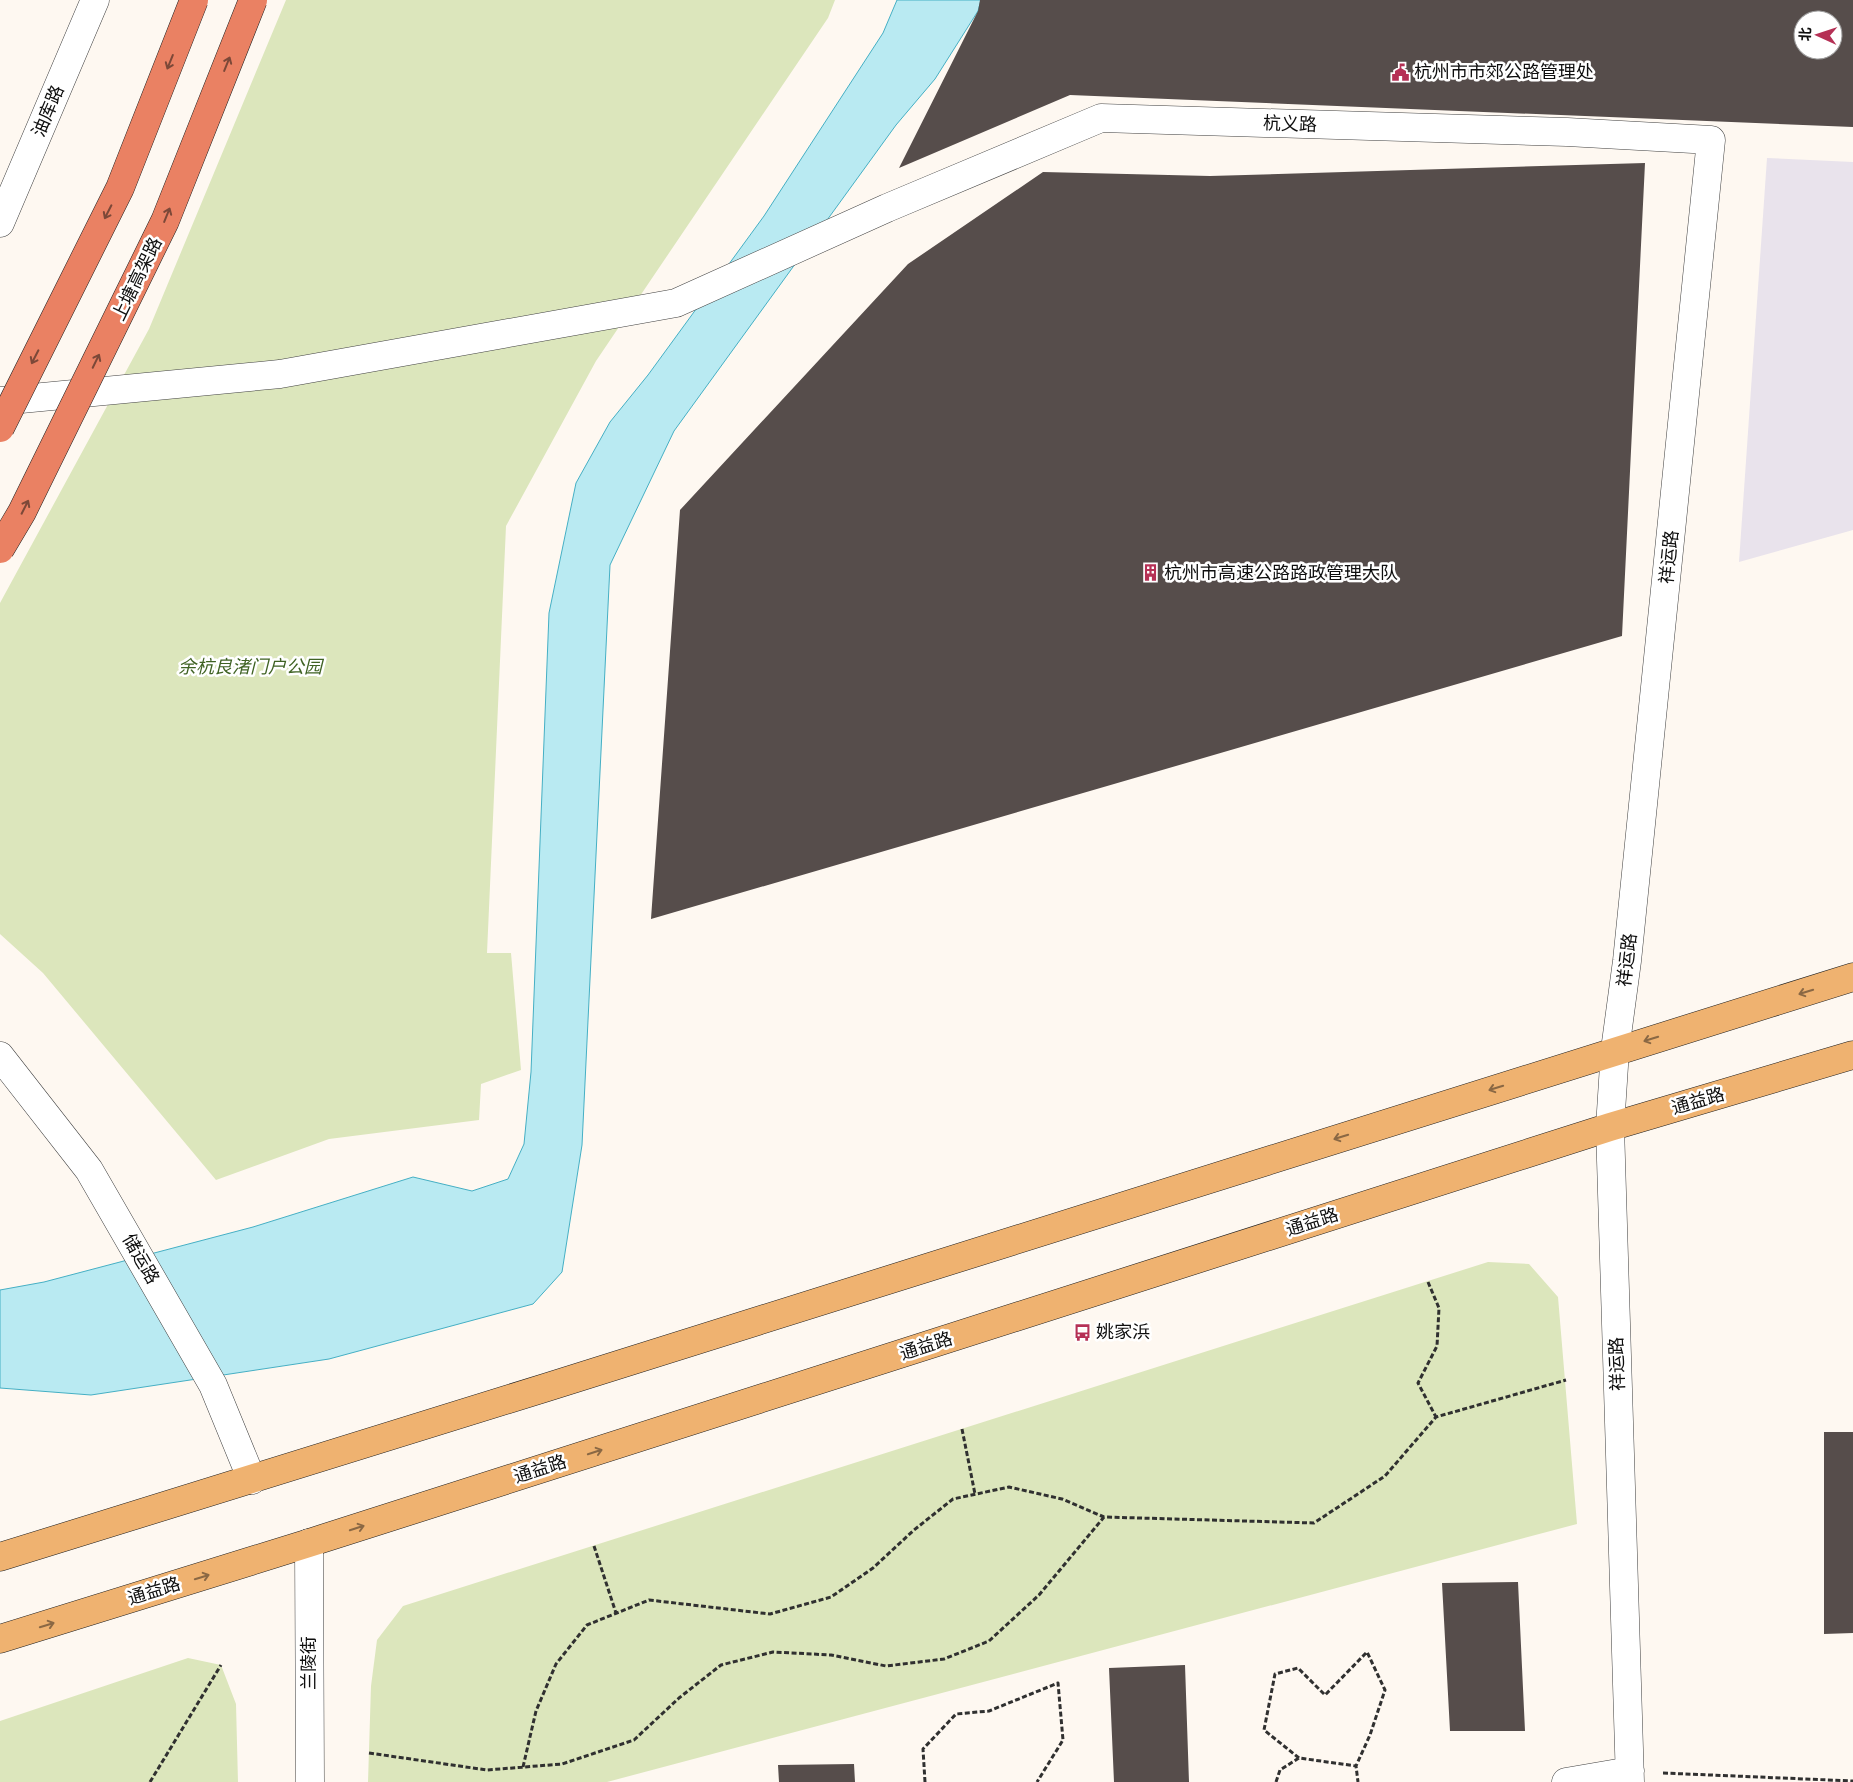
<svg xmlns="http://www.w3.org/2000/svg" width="1853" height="1782" font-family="Bitter,'Noto Sans SC',serif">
<rect width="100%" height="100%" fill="#fef8f1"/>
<path fill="#e9e3ec" d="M 1767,158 L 1853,162 L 1853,530 L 1739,562 Z"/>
<path fill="#dce6bc" d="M 286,0 L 835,0 L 828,18 L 596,361 L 506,526 L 487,953 L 511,953 L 521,1070 L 481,1084 L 479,1120 L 329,1139 L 216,1180 L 43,973 L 0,934 L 0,603 L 149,329 Z
M 1488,1262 L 1529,1264 L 1558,1297 L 1577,1524 L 607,1782 L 368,1782 L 371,1686 L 377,1640 L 403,1606 Z
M 188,1658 L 221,1665 L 236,1704 L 238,1782 L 0,1782 L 0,1721 Z"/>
<path fill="#b9eaf2" stroke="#45afc4" d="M 897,0 L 981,0 L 978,11 L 935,79 L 896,125 L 674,431 L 610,565 L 582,1145 L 562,1272 L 533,1304 L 329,1359 L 91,1395 L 0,1388 L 0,1290 L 44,1282 L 253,1227 L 413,1177 L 472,1191 L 508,1179 L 524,1144 L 531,1072 L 549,613 L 576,483 L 610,422 L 648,375 L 764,216 L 883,33 Z"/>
<path fill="#564d4b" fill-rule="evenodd" d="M 980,0 L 1853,0 L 1853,127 L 1070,95 L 899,168 L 978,11 ZM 1803,20 L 1833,20 L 1833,50 L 1803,50 Z
M 1645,163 L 1622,636 L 651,919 L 680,510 L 908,264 L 1043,172 L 1210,176 Z
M 1824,1432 L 1853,1432 L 1853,1633 L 1824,1634 Z
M 1518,1582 L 1525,1731 L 1450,1731 L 1442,1583 Z
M 1185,1665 L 1189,1782 L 1114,1782 L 1109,1668 Z
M 854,1764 L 855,1782 L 779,1782 L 778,1765 Z"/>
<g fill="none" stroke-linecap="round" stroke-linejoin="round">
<defs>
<path id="minor" d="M 0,223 L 95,0
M 0,401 L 280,374 L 676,303 L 887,208 L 1101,118 L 1567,132 L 1711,140 L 1627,961 L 1615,1050 L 1610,1127 L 1630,1782
M 0,1056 L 89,1170 L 213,1385 L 252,1480
M 309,1543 L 310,1782
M 1566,1782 L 1630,1771"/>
<path id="major" d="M 0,1557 C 619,1368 1234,1167 1853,977
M 0,1639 L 309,1543 L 1610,1127 L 1853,1055"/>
</defs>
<use href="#minor" stroke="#414141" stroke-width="29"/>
<use href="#major" stroke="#1f1f1f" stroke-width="29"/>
<path stroke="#303030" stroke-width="3" stroke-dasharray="5 2.5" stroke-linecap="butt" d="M 1428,1282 L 1439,1308 L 1437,1346 L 1418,1383 L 1436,1417
M 962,1429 L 975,1494
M 594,1546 L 616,1613
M 369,1753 L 487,1770 L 562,1764 L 634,1740 L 679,1698 L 721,1665 L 773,1652 L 831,1655 L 886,1666 L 944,1659 L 989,1641 L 1039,1595 L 1104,1517
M 1299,1758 L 1264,1730 L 1275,1674 L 1298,1668 L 1325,1695 L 1367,1652 L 1385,1690 L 1370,1735 L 1356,1766
M 523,1767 L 536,1711 L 556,1664 L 587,1625 L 649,1600 L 770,1614 L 831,1597 L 873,1568 L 914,1530 L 953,1499 L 1009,1487 L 1062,1499 L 1104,1517 L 1314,1523 L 1385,1476 L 1436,1417 L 1566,1380
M 1663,1773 L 1853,1781
M 150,1782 L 221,1665
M 925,1782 L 923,1749 L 956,1714 L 989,1711 L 1058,1683 L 1063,1740 L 1037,1782
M 1276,1782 L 1280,1770 L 1299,1758 L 1356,1766 L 1358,1782"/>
<use href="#minor" stroke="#fff" stroke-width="28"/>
<use href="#major" stroke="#efb270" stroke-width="28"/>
<defs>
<path id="highway-bridge" d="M 0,428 L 120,188 L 194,0
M 0,549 L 22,512 L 165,221 L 253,0"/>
</defs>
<use href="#highway-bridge" stroke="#1f1f1f" stroke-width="29" stroke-linecap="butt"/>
<use href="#highway-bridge" stroke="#ea8163" stroke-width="28"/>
</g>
<defs><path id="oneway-shaft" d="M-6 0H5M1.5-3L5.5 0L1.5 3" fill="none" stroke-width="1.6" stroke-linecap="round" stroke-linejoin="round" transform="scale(1.25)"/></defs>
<g stroke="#7c4838">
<use href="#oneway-shaft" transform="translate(170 62) rotate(112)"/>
<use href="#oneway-shaft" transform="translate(227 64) rotate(-68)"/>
<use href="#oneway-shaft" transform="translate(108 212) rotate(117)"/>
<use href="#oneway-shaft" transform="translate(167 215) rotate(-68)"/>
<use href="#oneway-shaft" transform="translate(35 357) rotate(117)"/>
<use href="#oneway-shaft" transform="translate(96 361) rotate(-64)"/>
<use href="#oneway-shaft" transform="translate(25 507) rotate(-63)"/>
</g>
<g stroke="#8a6844">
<use href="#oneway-shaft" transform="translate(1806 992) rotate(163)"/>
<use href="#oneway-shaft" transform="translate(1651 1039) rotate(163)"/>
<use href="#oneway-shaft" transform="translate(1496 1088) rotate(163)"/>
<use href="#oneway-shaft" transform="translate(1341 1137) rotate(163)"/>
<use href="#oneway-shaft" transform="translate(595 1452) rotate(-18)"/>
<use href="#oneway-shaft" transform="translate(357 1528) rotate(-18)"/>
<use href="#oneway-shaft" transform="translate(202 1577) rotate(-17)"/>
<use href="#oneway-shaft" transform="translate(47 1625) rotate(-17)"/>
</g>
<defs>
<symbol id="civic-bare" viewBox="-9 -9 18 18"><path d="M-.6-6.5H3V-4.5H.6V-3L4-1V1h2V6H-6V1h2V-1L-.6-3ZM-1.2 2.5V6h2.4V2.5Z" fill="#b53055" stroke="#fff" stroke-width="2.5" paint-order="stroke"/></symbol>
<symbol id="building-bare" viewBox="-9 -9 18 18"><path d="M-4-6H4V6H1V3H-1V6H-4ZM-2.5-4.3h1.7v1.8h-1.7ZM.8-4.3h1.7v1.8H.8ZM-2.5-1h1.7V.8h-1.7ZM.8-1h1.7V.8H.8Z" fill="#b53055" stroke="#fff" stroke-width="2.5" paint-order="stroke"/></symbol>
<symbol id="bus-bare" viewBox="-9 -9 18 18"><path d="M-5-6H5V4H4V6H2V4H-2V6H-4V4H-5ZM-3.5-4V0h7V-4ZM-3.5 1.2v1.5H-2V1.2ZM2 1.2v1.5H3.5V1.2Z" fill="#b53055" stroke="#fff" stroke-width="2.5" paint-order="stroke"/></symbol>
</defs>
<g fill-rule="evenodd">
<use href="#civic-bare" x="1388" y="60" width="25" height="25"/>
<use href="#building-bare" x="1138" y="560" width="25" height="25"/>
<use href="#bus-bare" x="1070" y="1320" width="25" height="25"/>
</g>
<g text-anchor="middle" stroke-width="5" stroke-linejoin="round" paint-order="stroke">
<g font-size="18" fill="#0e0e0e" stroke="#fff" text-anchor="start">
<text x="1414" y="78">杭州市市郊公路管理处</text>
<text x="1164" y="579">杭州市高速公路路政管理大队</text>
<text x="1096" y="1338">姚家浜</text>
</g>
<g font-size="18" fill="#0e0e0e" stroke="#fff">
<text transform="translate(48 111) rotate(-67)" y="6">油库路</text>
<text transform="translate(1290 124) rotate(2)" y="6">杭义路</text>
<text transform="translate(137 279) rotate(-64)" y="6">上塘高架路</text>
<text transform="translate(1669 557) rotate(-84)" y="6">祥运路</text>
<text transform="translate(1627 960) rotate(-83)" y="6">祥运路</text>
<text transform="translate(1698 1101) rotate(-16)" y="6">通益路</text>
<text transform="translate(1312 1222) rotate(-18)" y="6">通益路</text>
<text transform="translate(141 1259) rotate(60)" y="6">储运路</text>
<text transform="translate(926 1346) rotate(-18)" y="6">通益路</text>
<text transform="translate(1617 1364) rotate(-92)" y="6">祥运路</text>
<text transform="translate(540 1469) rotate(-18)" y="6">通益路</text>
<text transform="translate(154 1591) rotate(-17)" y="6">通益路</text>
<text transform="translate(309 1663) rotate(-90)" y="6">兰陵街</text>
</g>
<g font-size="18" font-style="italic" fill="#3f6223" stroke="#fff">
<text x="250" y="673">余杭良渚门户公园</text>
</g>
</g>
<g transform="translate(1818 35) rotate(273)"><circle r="24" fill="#ffffff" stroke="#9f9f9f"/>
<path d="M0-4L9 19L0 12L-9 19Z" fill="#b53055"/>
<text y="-8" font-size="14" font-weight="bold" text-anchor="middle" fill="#0e0e0e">北</text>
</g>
</svg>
